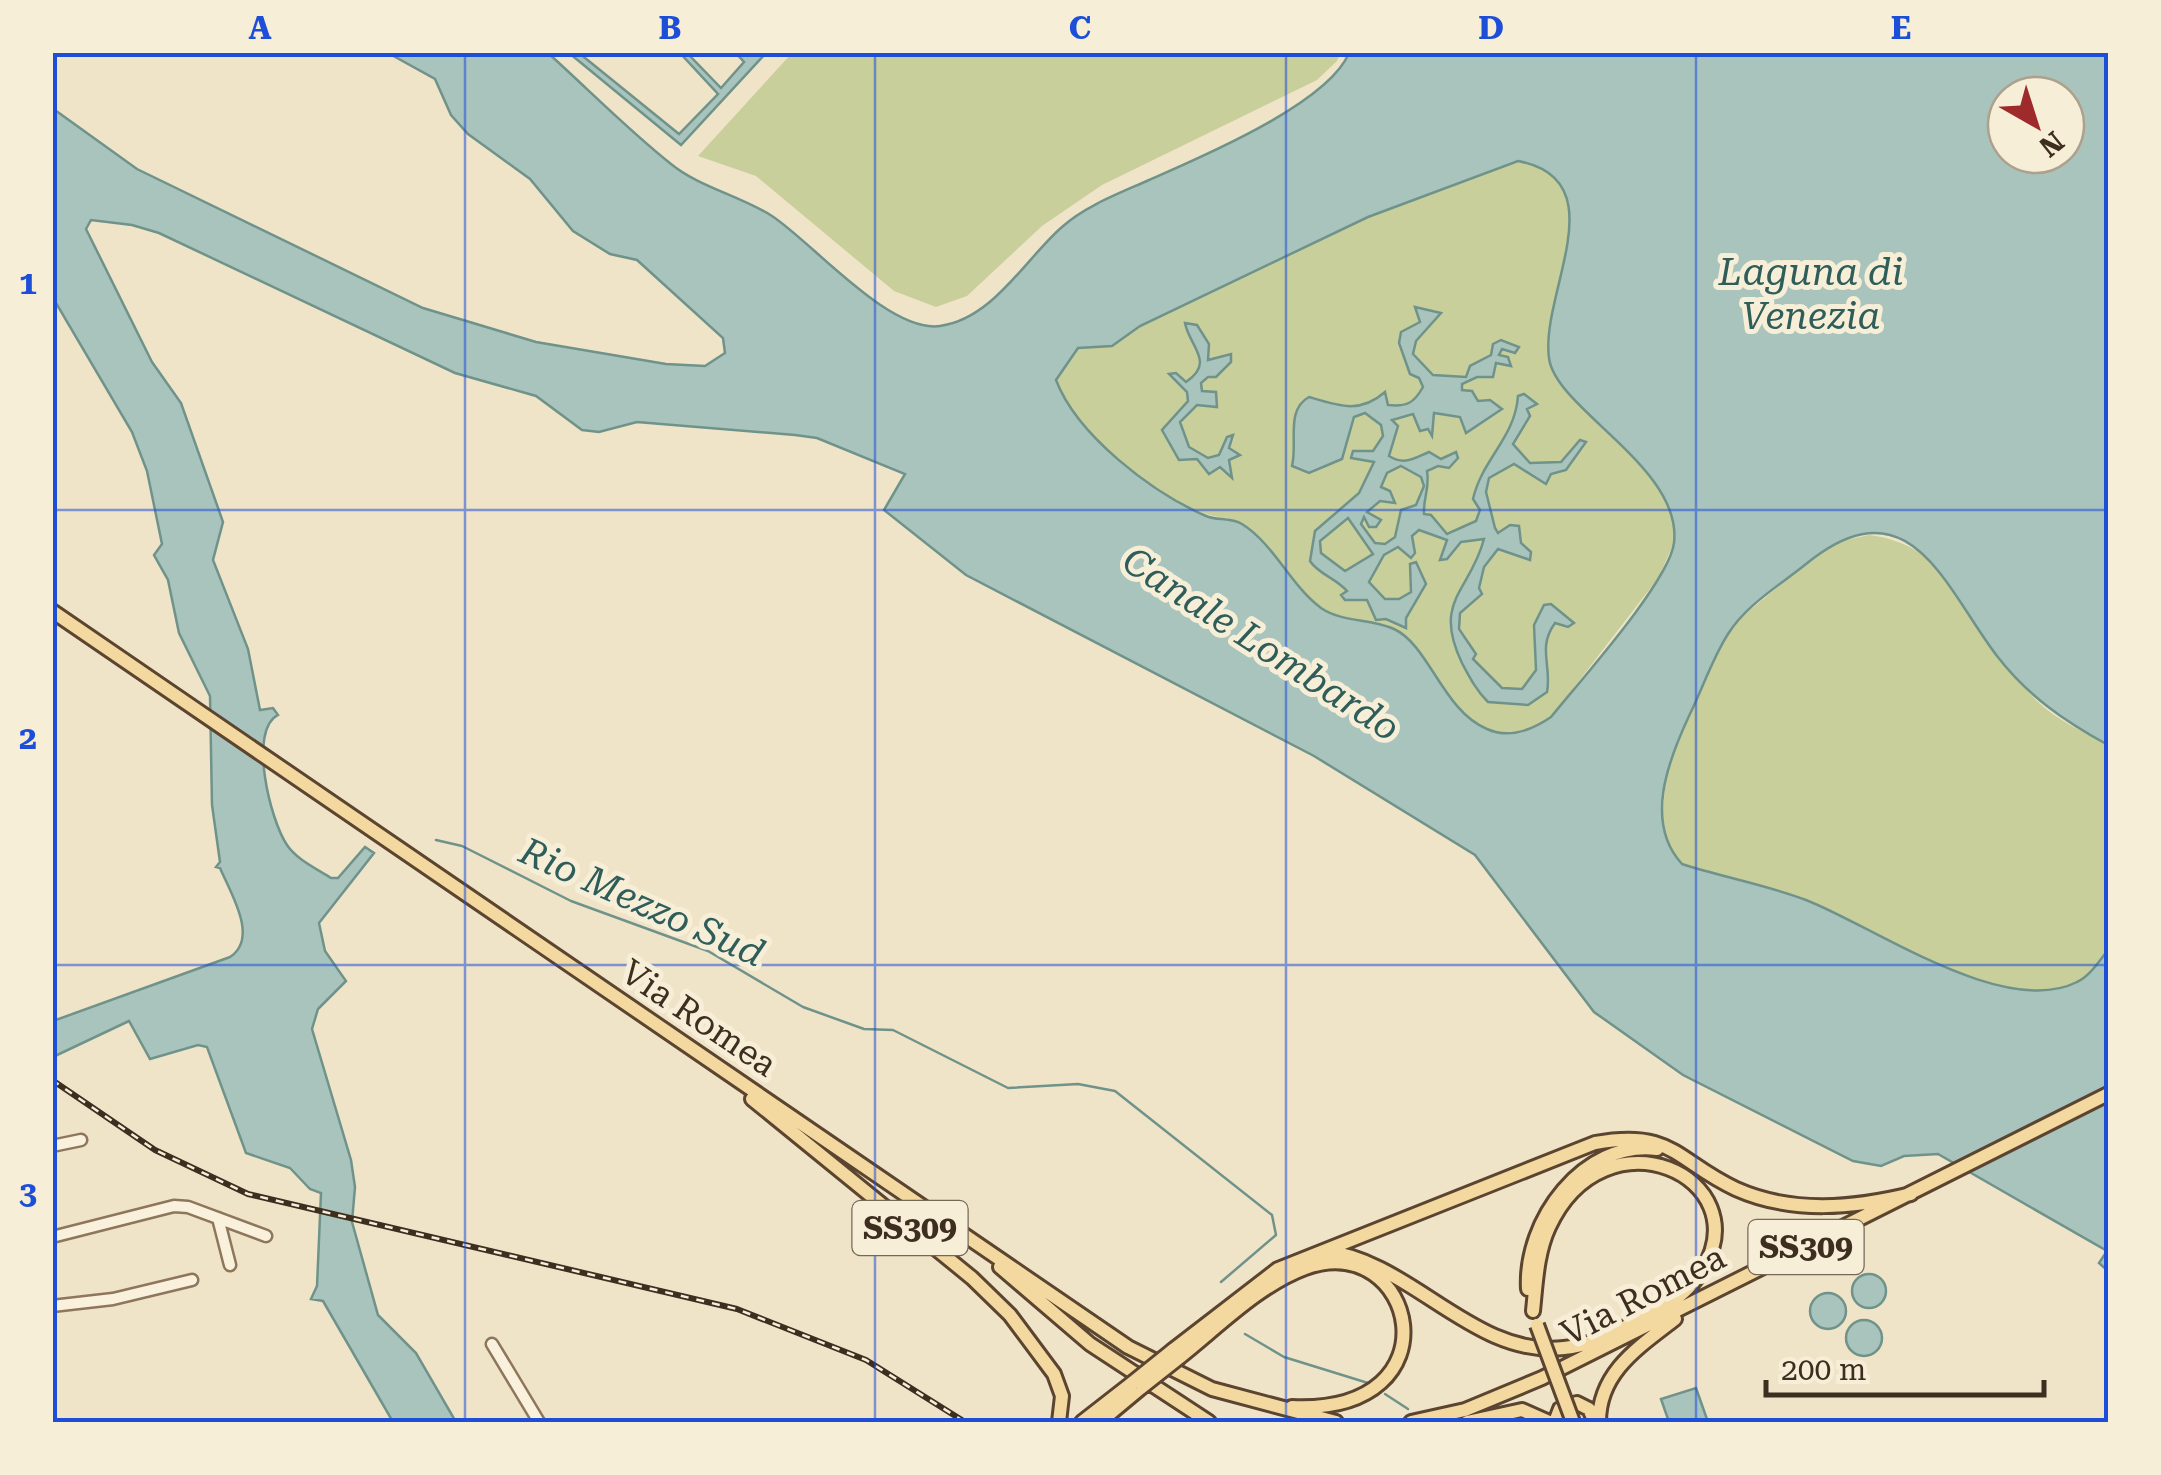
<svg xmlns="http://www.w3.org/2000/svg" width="2161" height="1475" font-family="'Roboto Serif',serif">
<rect width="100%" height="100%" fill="#f0e4c8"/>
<path fill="#c9cf9b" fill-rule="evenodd" d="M 792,53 L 792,52 L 1340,53 L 1337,61 L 1317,80 L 1102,185 L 1042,226 L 967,296 L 936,307 L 894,291 L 756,176 L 698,156 Z
M 2108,53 L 1940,551 L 1901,526 L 1674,542 L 1659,577 L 1551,717 C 1456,780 1446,654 1395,629 C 1375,619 1349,622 1328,612 C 1295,596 1255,545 1228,518 C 1173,517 1075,431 1055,380 L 1078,348 L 1112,346 L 1140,326 L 1368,217 L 1518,161 C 1620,180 1538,294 1549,359 C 1555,401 1651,456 1668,508 L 1582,221 ZM 2006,95 L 2066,95 L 2066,155 L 2006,155 Z
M 1869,535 C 1960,545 1979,642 2037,701 C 2056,720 2084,732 2108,745 L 2108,950 C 2099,961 2090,976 2077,982 C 2004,1019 1873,926 1806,900 C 1767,885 1722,877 1682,864 L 1661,832 L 1667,767 L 1727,634 L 1744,615 L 1831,543 Z"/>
<path fill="#a9c4bc" stroke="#6f938a" stroke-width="2.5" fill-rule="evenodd" d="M 388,53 L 548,53 C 588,89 628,130 671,164 C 699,187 741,196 772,216 C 813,243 889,333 940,326 C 993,319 1026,258 1062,227 C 1085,206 1120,193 1149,180 C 1199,158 1328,104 1349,53 L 2108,53 L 2108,745 C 2064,721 2028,696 1997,656 C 1945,588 1910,479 1806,564 C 1780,585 1746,605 1728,634 C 1712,659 1702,690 1689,716 C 1668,761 1644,823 1682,864 C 1722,877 1767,885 1806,900 C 1873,926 2004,1019 2077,982 C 2090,976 2099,961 2108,950 L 2108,1271 L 2099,1263 L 2107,1251 L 1938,1154 L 1904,1156 L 1881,1166 L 1853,1161 L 1683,1075 L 1594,1012 L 1475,855 L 1314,756 L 966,575 L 884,510 L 905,474 L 817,438 L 795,435 L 637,422 L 599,432 L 582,430 L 536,396 L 455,373 L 159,233 L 132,225 L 91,220 L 86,229 L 152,362 L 181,403 L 223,522 L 213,560 L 248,649 L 260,710 L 273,708 L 278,715 C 248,730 270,820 287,845 C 296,859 317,869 331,878 L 338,878 L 365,847 L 374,853 L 319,923 L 325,951 L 346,981 L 318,1009 L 312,1029 L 351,1160 L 355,1187 L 352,1222 L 378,1315 L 416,1353 L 456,1422 L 393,1422 L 323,1301 L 311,1299 L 317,1286 L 321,1193 L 310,1189 L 290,1168 L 246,1153 L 207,1047 L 198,1045 L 150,1059 L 129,1021 L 53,1057 L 53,1021 L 230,957 C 259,938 231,894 220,868 L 216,867 L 220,862 L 212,805 L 210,696 L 179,633 L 168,580 L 154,555 L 162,544 L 147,471 L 132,432 L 53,298 L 52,108 L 137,169 L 423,308 L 536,342 L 666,364 L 705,366 L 725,353 L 723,338 L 637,260 L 610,254 L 573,231 L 530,179 L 468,134 L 451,115 L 435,79 ZM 2006,95 L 2066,95 L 2066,155 L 2006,155 ZM 1518,161 C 1618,180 1540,293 1549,358 C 1555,409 1683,467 1674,543 C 1669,582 1579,682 1551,717 C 1532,730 1509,739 1487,729 C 1443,711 1429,645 1394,629 C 1371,618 1343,623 1321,608 C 1291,586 1274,544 1242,524 C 1230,517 1217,521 1206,516 C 1151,492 1077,435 1056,380 L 1078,348 L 1112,346 L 1140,326 L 1368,217 Z
M 569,53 L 579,53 L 679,134 L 718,94 L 680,53 L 687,53 L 721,88 L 744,62 L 736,53 L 766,53 L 681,145 Z
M 1415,307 L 1441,313 L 1416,341 L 1413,354 L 1433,375 L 1466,377 L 1470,366 L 1491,355 L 1493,344 L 1501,340 L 1519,347 L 1515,353 L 1502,349 L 1499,355 L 1508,357 L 1511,366 L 1496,363 L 1493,377 L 1477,377 L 1462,384 L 1462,390 L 1472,391 L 1478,401 L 1490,400 L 1502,409 L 1466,433 L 1460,417 L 1434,413 L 1432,436 L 1428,429 L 1420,431 L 1413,414 L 1392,420 L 1398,426 L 1389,456 C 1405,466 1414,458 1429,452 L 1441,459 L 1456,452 L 1458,458 L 1449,468 L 1438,466 L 1427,471 C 1430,488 1423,498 1424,514 L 1431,515 L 1447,534 L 1476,521 L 1480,510 L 1473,499 C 1482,459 1515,438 1518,396 L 1524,394 L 1537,404 L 1527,409 L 1530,416 L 1513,444 L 1530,463 L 1561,462 L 1580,440 L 1586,442 L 1566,470 L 1551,474 L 1546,484 L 1514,464 L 1489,478 L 1486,492 L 1495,528 L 1498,533 L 1510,525 L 1519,526 L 1521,543 L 1531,552 L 1530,560 L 1498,549 L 1484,567 L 1479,588 L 1482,594 L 1460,613 L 1459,629 L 1476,654 L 1473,659 L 1502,688 L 1522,689 L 1536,670 L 1534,625 L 1544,605 L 1551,604 L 1574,623 L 1568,627 L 1555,623 C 1537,648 1552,665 1547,692 L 1528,705 L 1488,702 C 1476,690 1470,678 1462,663 C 1432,600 1470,592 1484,539 L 1461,542 L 1447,559 L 1440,560 L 1447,540 L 1419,530 L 1412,536 L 1415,553 L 1411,558 L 1398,547 L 1384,555 L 1369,582 L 1385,599 L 1399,599 L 1411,592 L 1410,564 L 1416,562 L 1426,584 L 1406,618 L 1406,628 L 1386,619 L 1376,620 L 1367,600 L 1345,600 L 1341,595 L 1347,591 C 1336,578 1318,574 1310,561 L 1315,531 L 1359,493 L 1374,462 L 1351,458 L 1353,451 L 1373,451 L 1383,436 L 1381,425 L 1365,413 L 1354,417 L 1342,459 L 1309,473 L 1292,466 C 1298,443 1285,410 1309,397 C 1339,406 1360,414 1385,392 L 1388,405 C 1407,407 1414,403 1423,387 L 1419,378 L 1410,374 L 1399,343 L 1401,332 L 1420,322 ZM 1401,466 L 1421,477 L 1424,486 L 1416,505 L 1401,510 L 1395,537 L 1385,544 L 1375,543 L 1361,524 L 1364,517 L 1369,527 L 1376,527 L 1381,520 L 1367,512 L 1380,501 L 1395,503 L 1390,491 L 1381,487 L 1387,473 ZM 1348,518 L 1373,554 L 1345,571 L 1321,553 L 1320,541 Z
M 1185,323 L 1197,325 L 1209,344 L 1208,360 L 1231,354 L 1231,362 L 1216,377 L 1208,377 L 1201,383 L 1202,391 L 1216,392 L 1217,407 L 1197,405 L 1180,422 L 1189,447 L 1208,458 L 1219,455 L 1227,437 L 1233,435 L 1229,448 L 1240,455 L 1229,460 L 1232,478 L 1220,467 L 1209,474 L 1197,459 L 1179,460 L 1162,430 L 1188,401 L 1187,392 L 1169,374 L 1176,373 L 1186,382 C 1216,362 1189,346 1185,323 Z
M1852 1291a17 17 0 1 1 34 0a17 17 0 1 1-34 0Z
M1810 1311a18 18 0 1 1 36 0a18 18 0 1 1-36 0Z
M1846 1338a18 18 0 1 1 36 0a18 18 0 1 1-36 0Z
M 1696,1388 L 1708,1422 L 1669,1422 L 1661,1399 Z"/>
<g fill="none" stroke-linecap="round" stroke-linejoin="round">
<path stroke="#6f938a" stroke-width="2.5" d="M 436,840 L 462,846 L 571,901 L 708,951 L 803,1007 L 864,1029 L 893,1030 L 1008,1088 L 1078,1084 L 1115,1091 L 1272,1215 L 1276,1235 L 1221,1282
M 1245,1334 L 1284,1357 L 1368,1383
M 1385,1394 L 1408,1409"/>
<defs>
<path id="minor" d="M 52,1146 L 81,1140
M 218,1218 L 230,1265
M 52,1237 L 174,1206 L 188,1207 L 266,1236
M 52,1306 L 113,1299 L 192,1280
M 492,1344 L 539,1422"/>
<path id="major" d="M 52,611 L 1128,1347 L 1212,1389 L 1336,1422
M 752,1099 L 972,1278 L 1010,1315 L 1054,1374 L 1062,1396 L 1059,1422
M 1324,1251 C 1411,1260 1473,1358 1564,1348 C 1596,1345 1628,1325 1657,1311
M 1000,1267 L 1090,1344 L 1209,1422
M 1528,1289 C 1524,1221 1583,1140 1657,1149
M 1533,1311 C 1536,1282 1537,1253 1549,1227 C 1605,1106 1760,1177 1702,1271 C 1689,1291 1669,1304 1651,1318
M 1173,1350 L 1278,1269 L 1595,1143 C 1673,1129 1676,1161 1736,1189 C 1792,1214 1854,1208 1911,1194
M 1180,1357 C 1218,1327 1259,1285 1305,1268 C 1415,1228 1461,1414 1292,1407
M 1082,1422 L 1132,1383
M 1100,1422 L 1142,1387
M 1411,1422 L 1465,1410 L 1542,1378 L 2108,1094
M 1467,1422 L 1522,1410 L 1549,1422
M 1555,1422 L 1560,1409 L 1577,1403 L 1589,1409 L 1595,1422
M 1599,1422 C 1599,1372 1639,1347 1675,1319"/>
</defs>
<use href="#minor" stroke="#8d765c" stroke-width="15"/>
<use href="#major" stroke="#5b4430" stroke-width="18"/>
<use href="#minor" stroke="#faf1dc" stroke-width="10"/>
<use href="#major" stroke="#f3d9a0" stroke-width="12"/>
<defs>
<path id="rail" d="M 52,1080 L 155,1150 L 248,1194 L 737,1309 L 866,1360 L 965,1422"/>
</defs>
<use href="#rail" stroke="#3d2e20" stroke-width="6"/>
<use href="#rail" stroke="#f7eed8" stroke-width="2.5" stroke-dasharray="8" stroke-linecap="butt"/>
<defs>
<path id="major-bridge" d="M 1537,1325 L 1573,1422
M 1132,1383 L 1173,1350
M 1142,1387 L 1180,1357"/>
</defs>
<use href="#major-bridge" stroke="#5b4430" stroke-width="18" stroke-linecap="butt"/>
<use href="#major-bridge" stroke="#f3d9a0" stroke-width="12"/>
</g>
<path fill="none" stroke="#1d4ed8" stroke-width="2.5" stroke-opacity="0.55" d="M 465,52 L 465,1422M 875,52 L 875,1422M 1286,52 L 1286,1422M 1696,52 L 1696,1422M 52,510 L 2108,510M 52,965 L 2108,965"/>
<g text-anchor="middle" stroke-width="10" stroke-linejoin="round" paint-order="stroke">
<g fill="#f7eed8" stroke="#756857" stroke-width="2.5">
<rect x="852.5" y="1201" width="115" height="54" rx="8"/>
<rect x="1748.5" y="1220" width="115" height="54" rx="8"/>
</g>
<g font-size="32" font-weight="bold" fill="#3d2e20">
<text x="910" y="1239">SS309</text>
<text x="1806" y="1258">SS309</text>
</g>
<g font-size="35" fill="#3d2e20" stroke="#f7eed8">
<text transform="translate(699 1018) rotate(34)" y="12">Via Romea</text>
<text transform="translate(1643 1295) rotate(-27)" y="12">Via Romea</text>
</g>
<g font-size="38" font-style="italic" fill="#2f5d5a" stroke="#f7eed8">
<text x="1811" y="285">Laguna di<tspan x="1811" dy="44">Venezia</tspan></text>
<text transform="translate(1261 644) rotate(33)" y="13">Canale Lombardo</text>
<text transform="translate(642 902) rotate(24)" y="13">Rio Mezzo Sud</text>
</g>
</g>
<rect width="2161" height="1475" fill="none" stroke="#f7eed8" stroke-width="110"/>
<g transform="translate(2036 125) rotate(141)"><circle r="48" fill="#f7eed8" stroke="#ada18e" stroke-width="2.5"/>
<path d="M0-8L18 38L0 25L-18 38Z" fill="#9e2a2b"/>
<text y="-15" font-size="28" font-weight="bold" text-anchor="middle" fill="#3d2e20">N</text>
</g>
<path d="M1766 1380v15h278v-15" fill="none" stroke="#3d2e20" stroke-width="5"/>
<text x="1781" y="1380" font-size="30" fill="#3d2e20" stroke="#f7eed8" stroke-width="8" paint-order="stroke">200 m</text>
<rect x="55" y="55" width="2051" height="1365" fill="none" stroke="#1d4ed8" stroke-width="4"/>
<g font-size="32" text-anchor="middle" font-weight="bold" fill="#1d4ed8">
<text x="260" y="39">A</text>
<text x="670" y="39">B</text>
<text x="1080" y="39">C</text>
<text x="1491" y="39">D</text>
<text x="1901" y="39">E</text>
<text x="28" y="294">1</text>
<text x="28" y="749">2</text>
<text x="28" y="1204">3</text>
</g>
</svg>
